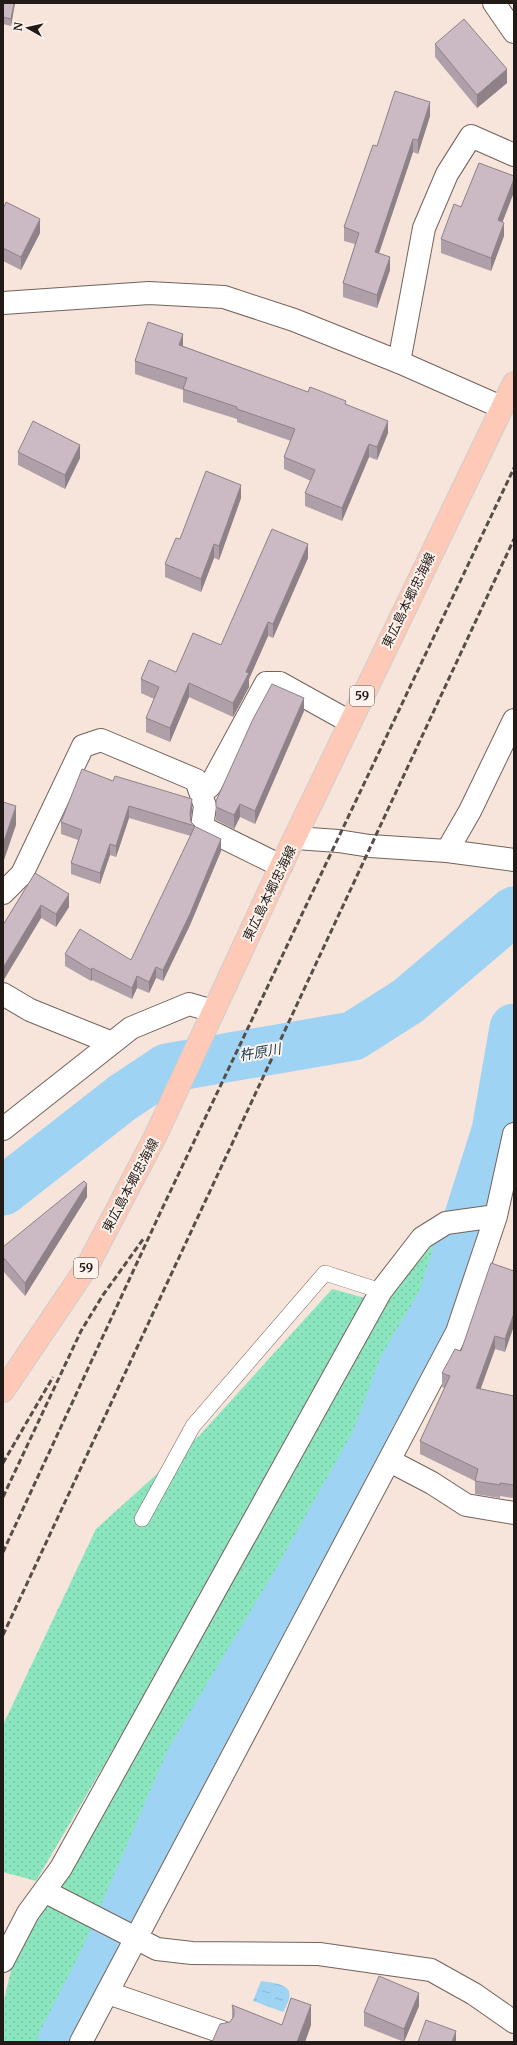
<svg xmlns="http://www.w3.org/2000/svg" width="517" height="2045" font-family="Merriweather,'Noto Sans JP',serif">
<defs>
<pattern id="grass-dots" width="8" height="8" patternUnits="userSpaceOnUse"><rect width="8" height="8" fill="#8be6bf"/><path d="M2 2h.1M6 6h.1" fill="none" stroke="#78c5a3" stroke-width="1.8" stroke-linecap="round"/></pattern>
<pattern id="water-ripples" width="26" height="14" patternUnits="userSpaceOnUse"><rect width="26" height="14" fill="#9ed3f3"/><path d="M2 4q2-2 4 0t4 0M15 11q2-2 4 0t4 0" fill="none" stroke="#88b5d0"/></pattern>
</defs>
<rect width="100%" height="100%" fill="#f7e4db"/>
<path fill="url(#grass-dots)" d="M 428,1234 L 452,1239 L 301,1547 L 189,1738 L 44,2042 L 3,2042 L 3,2004 L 12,1966 L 89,1818 L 241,1568 L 368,1315 L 36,1881 L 3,1872 L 3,1725 L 96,1529 L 199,1436 L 332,1289 L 376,1301 Z"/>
<path fill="url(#water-ripples)" d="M 261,1981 C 285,1984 298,1987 283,2012 L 253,2001 Z"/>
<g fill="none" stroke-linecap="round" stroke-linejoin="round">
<path stroke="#9ed3f3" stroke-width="49" d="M 3,1191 L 122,1098 L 167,1068 L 353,1036 L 408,1001 L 514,911
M 62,2042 L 104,1960 L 190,1760 L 299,1578 L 375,1442 L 403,1367 L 442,1301 L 496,1131 L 514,1028"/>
<defs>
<path id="service" d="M 142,1519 L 193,1426 L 325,1273 L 381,1291"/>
<path id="minor" d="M 494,3 L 514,32
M 399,362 L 424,228 L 447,174 L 471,136 L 514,155
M 201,793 L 210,786 L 266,683 L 280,683 L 350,722
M 447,851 L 470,811 L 514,720
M 3,893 L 22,874 L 83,746 L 101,740 L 196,780 L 205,806 L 202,827 L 281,866
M 3,994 L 30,1010 L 112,1043
M 3,1129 L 131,1028 L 189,1004 L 213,1011
M 390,1461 L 432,1483 L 466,1505 L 514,1513
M 44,1891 L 157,1949 L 192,1953 L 319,1954 L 431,1970 L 474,1994 L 514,2022
M 3,1961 L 28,1913 L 61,1868 L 381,1291 L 422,1238 L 446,1223 L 496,1216
M 108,1993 L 222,2032
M 81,2042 L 457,1332 L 496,1216 L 514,1134"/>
<path id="tertiary" d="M 3,303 L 149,293 L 224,297 L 294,320 L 399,362 L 501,407
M 296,838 L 338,841 L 370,846 L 447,851 L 514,860"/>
<path id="primary" d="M 3,1391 L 88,1265 L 155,1137 L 281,866 L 514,383"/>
</defs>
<use href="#service" stroke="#73635b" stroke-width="16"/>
<use href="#minor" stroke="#73635b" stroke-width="24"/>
<use href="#tertiary" stroke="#73635b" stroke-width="24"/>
<use href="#primary" stroke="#cecdcc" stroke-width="24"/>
<use href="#service" stroke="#fff" stroke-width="15"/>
<use href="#minor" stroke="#fff" stroke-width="22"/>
<use href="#tertiary" stroke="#fff" stroke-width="22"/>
<use href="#primary" stroke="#fecab7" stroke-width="22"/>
<path stroke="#584e49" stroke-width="3" stroke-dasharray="6 3" stroke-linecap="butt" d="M 3,1463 L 53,1377
M 3,1497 L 81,1331 L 103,1295 L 144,1238
M 3,1552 L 161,1211 L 514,468
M 3,1635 L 514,539"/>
</g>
<path fill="#af9fa8" d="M 3,3 L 15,3 L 11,26 L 3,24 Z
M 435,44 L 507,83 L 477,108 L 435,57 Z
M 430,116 L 418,154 L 413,152 L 379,253 L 390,270 L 377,308 L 343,297 L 343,283 L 355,244 L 344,241 L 344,227 L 377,146 Z
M 514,176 L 514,192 L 502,222 L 504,236 L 491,271 L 441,253 L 441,239 L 461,207 Z
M 3,209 L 40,233 L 21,270 L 3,261 Z
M 183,346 L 308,392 L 346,404 L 388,433 L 377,460 L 369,457 L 342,521 L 305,506 L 305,493 L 311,481 L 284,469 L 284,457 L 291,441 L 237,422 L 237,419 L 183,402 L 183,390 L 135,374 L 135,361 Z
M 18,452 L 80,458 L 65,489 L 18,465 Z
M 241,498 L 219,560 L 214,558 L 201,592 L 165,577 L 165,564 L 180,539 Z
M 308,558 L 273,638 L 268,636 L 249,679 L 249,687 L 233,717 L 189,697 L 170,742 L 146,732 L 146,718 L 154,699 L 141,693 L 141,679 L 176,672 L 221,645 Z
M 304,711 L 255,824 L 240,817 L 234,829 L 216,820 L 216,807 Z
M 113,781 L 192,810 L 191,819 L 191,822 L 221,851 L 190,925 L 163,981 L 156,978 L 149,993 L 137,988 L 132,999 L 92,980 L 91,981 L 65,966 L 65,954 L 131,960 L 191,836 L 129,818 L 116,857 L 110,855 L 100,884 L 71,874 L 71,863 L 78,840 L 61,834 L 61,822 Z
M 35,873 L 69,907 L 56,927 L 41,918 L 3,981 L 3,925 Z
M 87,1197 L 25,1296 L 3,1271 L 3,1247 Z
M 513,1230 L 514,1230 L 514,1248 L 513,1244 Z
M 514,1271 L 505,1352 L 495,1349 L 480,1389 L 514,1396 L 514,1498 L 500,1496 L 500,1498 L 475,1494 L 475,1481 L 420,1454 L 420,1441 L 445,1388 L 442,1387 L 442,1373 L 461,1351 Z
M 232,2005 L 282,2025 L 311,2025 L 305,2042 L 212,2042 L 232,2019 Z
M 419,2006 L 404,2042 L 364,2026 L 364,2012 Z"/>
<path fill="#8e8288" d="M 14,3 L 15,3 L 11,26 L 11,19 Z
M 507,69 L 507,83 L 477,108 L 477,95 Z
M 430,102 L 430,116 L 418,154 L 418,140 Z
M 413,139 L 413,152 L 375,265 L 375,252 Z
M 514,179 L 514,192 L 498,234 L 498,220 Z
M 40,219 L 40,233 L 21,270 L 21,257 Z
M 504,223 L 504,236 L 491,271 L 491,258 Z
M 390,257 L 390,270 L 377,308 L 377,295 Z
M 183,334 L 183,347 L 179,345 Z
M 388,421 L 388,433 L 377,460 L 377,447 Z
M 369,444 L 369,457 L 342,521 L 342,508 Z
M 80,445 L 80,458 L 65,489 L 65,475 Z
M 241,485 L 241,498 L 219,560 L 219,546 Z
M 214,544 L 214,558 L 201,592 L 201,579 Z
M 308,544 L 308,558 L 273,638 L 273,624 Z
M 268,622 L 268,636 L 249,679 L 249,687 L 233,717 L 233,703 Z
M 189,683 L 189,697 L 170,742 L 170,728 Z
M 304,698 L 304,711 L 255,824 L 255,811 Z
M 192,799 L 192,810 L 190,825 L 190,814 Z
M 240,804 L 240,817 L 234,829 L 234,815 Z
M 16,806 L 16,825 L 3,863 L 3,844 Z
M 129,806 L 129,818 L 116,857 L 116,846 Z
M 221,839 L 221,851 L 190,925 L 163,981 L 163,970 Z
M 110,844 L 110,855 L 100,884 L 100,873 Z
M 69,894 L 69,907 L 56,927 L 56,914 Z
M 41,905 L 41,918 L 3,981 L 3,968 Z
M 156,967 L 156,978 L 149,993 L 149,982 Z
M 92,968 L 92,980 L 91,981 L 91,970 Z
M 137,976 L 137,988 L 132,999 L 132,988 Z
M 87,1184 L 87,1197 L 25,1296 L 25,1283 Z
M 514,1313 L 514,1326 L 505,1352 L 505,1339 Z
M 495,1336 L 495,1349 L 476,1402 L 476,1388 Z
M 419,1993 L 419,2006 L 404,2042 L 404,2029 Z
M 311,2005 L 311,2025 L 305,2042 L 297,2042 Z
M 456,2031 L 456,2042 L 452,2042 Z"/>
<path fill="#cbb9c3" stroke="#8e8288" d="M 3,3 L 14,3 L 11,19 L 3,17 Z
M 464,19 L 507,69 L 477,95 L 435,44 Z
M 395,91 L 430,102 L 418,140 L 413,139 L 375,252 L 390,257 L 377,295 L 343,283 L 359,233 L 344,227 L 373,145 L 377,146 Z
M 479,163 L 514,176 L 514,179 L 498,220 L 504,223 L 491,258 L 441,239 L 454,204 L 461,207 Z
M 6,202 L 40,219 L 21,257 L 3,248 L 3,209 Z
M 148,322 L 183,334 L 179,345 L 308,392 L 310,387 L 346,401 L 345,404 L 388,421 L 377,447 L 369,444 L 342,508 L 305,493 L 315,470 L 284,457 L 295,429 L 237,409 L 237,407 L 183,389 L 187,378 L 135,361 Z
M 33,421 L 80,445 L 65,475 L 18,452 Z
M 206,471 L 241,485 L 219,546 L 214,544 L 201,579 L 165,564 L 176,538 L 180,539 Z
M 272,529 L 308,544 L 273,624 L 268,622 L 246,672 L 249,673 L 233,703 L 189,683 L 170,728 L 146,718 L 159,687 L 141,679 L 149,660 L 176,672 L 193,633 L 221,645 Z
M 272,684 L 304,698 L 255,811 L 240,804 L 234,815 L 216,807 L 216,801 L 253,719 Z
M 82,769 L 113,781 L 115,776 L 192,799 L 190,814 L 191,822 L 196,827 L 221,839 L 190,914 L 163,970 L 156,967 L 149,982 L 137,976 L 132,988 L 92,968 L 91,970 L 65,954 L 80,929 L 131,960 L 195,826 L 129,806 L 116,846 L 110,844 L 100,873 L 71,863 L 82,830 L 61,822 Z
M 3,802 L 16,806 L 3,844 Z
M 35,873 L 69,894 L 56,914 L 41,905 L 3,968 L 3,925 Z
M 84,1181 L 87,1184 L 25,1283 L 3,1257 L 3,1247 Z
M 491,1263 L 514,1271 L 514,1313 L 505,1339 L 495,1336 L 476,1388 L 514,1396 L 514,1485 L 500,1483 L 500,1485 L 475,1481 L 478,1469 L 420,1441 L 450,1376 L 442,1373 L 455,1349 L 461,1351 Z
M 379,1976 L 419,1993 L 404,2029 L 364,2012 Z
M 291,1998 L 311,2005 L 297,2042 L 212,2042 L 220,2024 L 230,2022 L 234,2016 L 234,2010 L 232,2005 L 282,2025 Z
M 426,2020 L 456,2031 L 452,2042 L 418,2042 Z"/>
<g text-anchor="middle" stroke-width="4" stroke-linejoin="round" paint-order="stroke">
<g fill="#fef3ed" stroke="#635b57" stroke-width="1">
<rect x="350" y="686" width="24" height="20" rx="3"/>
<rect x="74" y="1258" width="24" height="20" rx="3"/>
</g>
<g font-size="12" font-weight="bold" fill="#211a17">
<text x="362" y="700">59</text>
<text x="86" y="1272">59</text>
</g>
<g font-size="13" fill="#211a17" stroke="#fef3ed">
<text transform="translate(408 600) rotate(-64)" y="5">東広島本郷忠海線</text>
<text transform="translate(269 893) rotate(-64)" y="5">東広島本郷忠海線</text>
<text transform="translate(130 1185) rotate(-62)" y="5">東広島本郷忠海線</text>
</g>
<g font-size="14" font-style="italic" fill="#174056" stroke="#fef3ed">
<text transform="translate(260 1052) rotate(-10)" y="5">杵原川</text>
</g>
</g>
<rect width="517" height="2045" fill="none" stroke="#211a17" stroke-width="8"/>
<g transform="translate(28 28) rotate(278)" stroke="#fef3ed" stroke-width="3" paint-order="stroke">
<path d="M0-3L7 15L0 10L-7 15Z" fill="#211a17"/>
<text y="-6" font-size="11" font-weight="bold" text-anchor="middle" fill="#211a17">N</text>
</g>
</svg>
